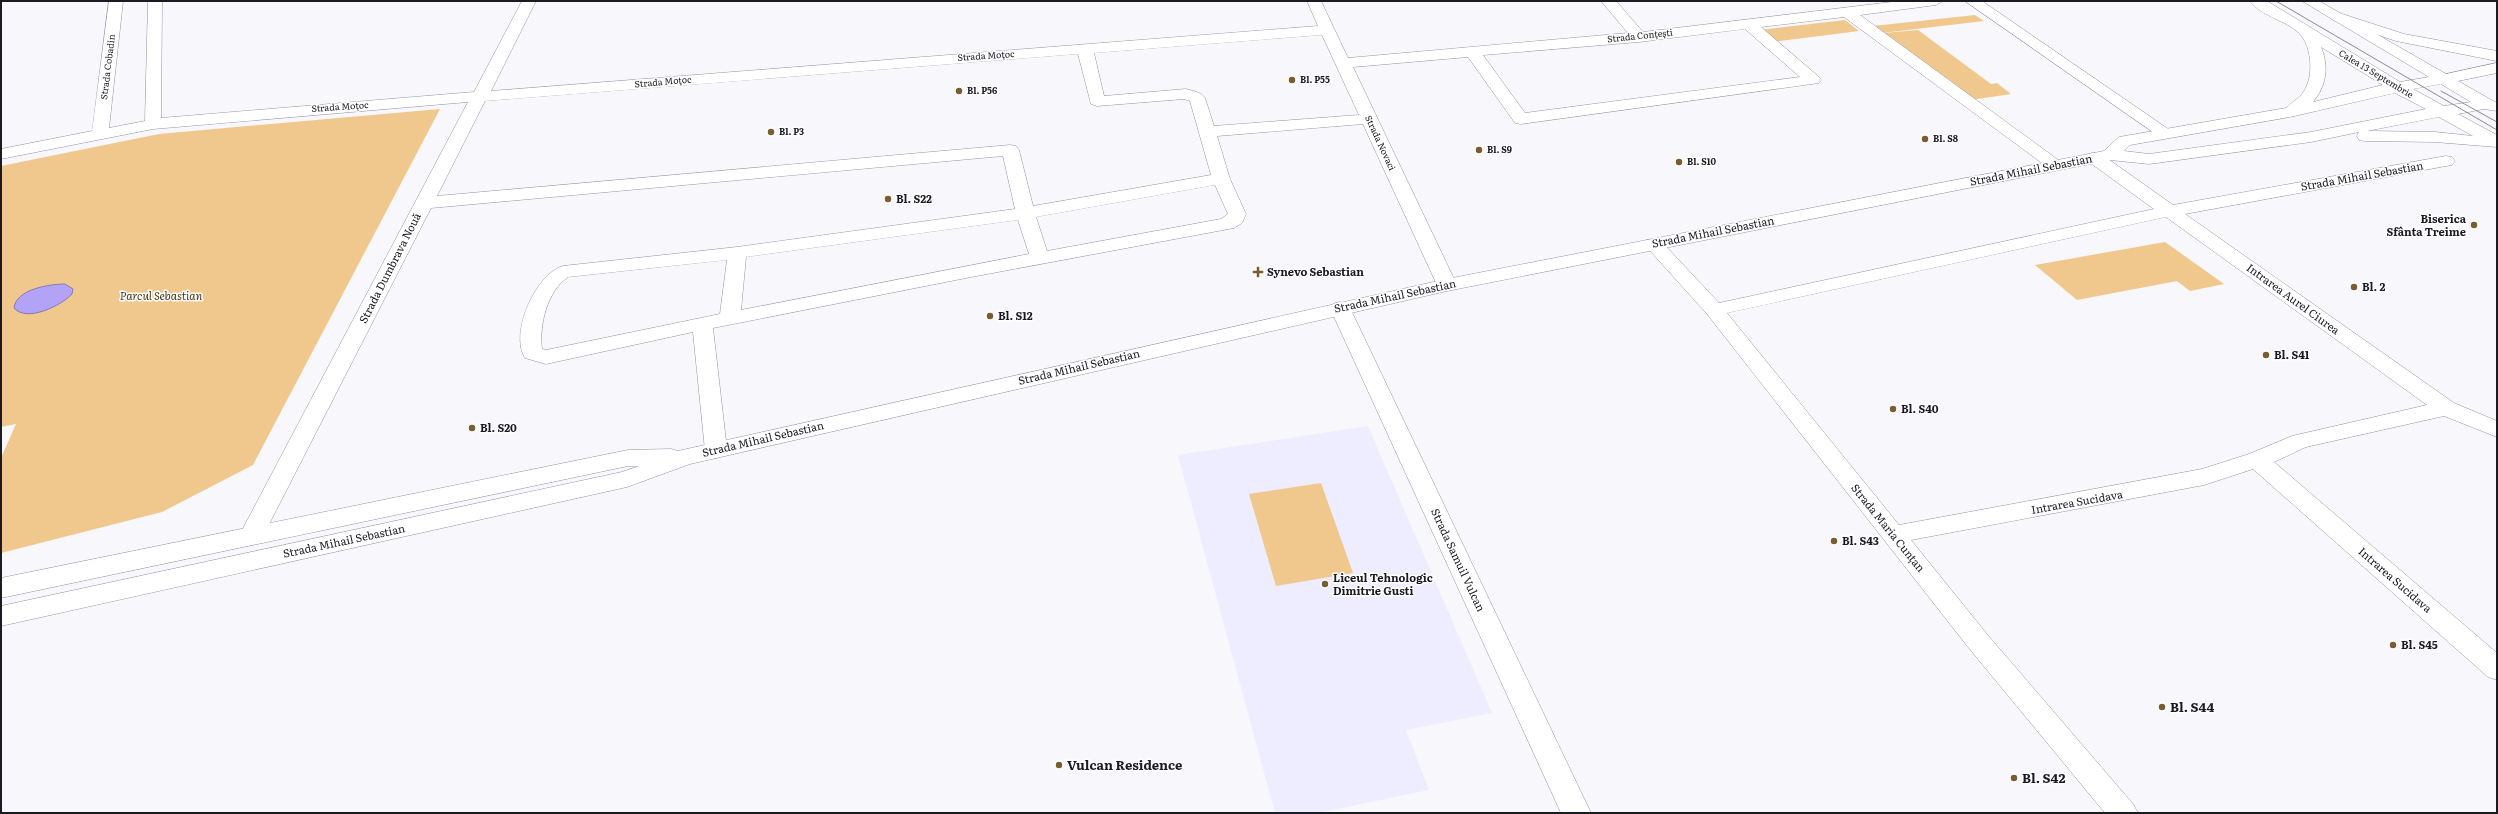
<svg xmlns="http://www.w3.org/2000/svg" width="2498" height="814" font-family="Literata,serif">
<rect width="100%" height="100%" fill="#f8f7fc"/>
<path fill="#eeecff" d="M 1368,426 L 1492,713 L 1406,730 L 1429,790 L 1317,813 L 1275,813 L 1178,455 Z"/>
<path fill="#f0c88d" d="M 1975,15 L 1984,21 L 1882,33 L 1873,26 Z
M 1845,20 L 1859,31 L 1773,42 L 1759,30 Z
M 1918,30 L 1991,84 L 1997,83 L 2011,94 L 1971,100 L 1883,33 Z
M 440,109 L 253,465 L 162,512 L 1,553 L 1,458 L 16,424 L 1,427 L 1,166 L 159,134 Z
M 2165,242 L 2224,284 L 2190,291 L 2177,281 L 2077,300 L 2035,265 Z
M 1321,483 L 1353,573 L 1276,586 L 1249,494 Z"/>
<path fill="#b3a3f7" stroke="#857ab7" d="M 65,284 L 73,289 L 72,294 C 62,305 27,323 14,308 C 16,289 50,284 65,284 Z"/>
<g fill="none" stroke-linecap="round" stroke-linejoin="round">
<defs>
<path id="minor" d="M 109,1 L 123,1 L 109,128 L 145,121 L 148,1 L 162,1 L 161,118 L 474,92 L 522,1 L 536,1 L 491,91 L 1318,26 L 1307,1 L 1321,1 L 1348,58 L 1628,33 L 1601,1 L 1616,1 L 1643,32 L 1900,1 L 1943,1 L 1936,5 L 1860,15 L 2065,165 L 2062,169 L 2050,169 L 1844,17 L 1761,27 L 1819,77 L 1821,80 L 1819,83 L 1521,124 L 1515,123 L 1468,57 L 1353,67 L 1457,285 L 1454,289 L 1440,289 L 1437,285 L 1363,124 L 1217,136 L 1230,179 L 1246,214 L 1242,223 L 1234,228 L 971,277 L 713,328 L 727,450 L 724,455 L 716,458 L 708,455 L 705,450 L 693,332 L 546,364 L 525,358 C 509,334 536,273 563,266 L 737,247 L 1015,209 L 1003,156 L 431,208 L 263,536 L 260,542 L 251,545 L 242,542 L 239,536 L 468,102 L 153,129 L 1,159 L 1,149 L 92,131 ZM 1745,29 L 1800,77 L 1525,113 L 1483,55 L 1639,42 ZM 1322,35 L 1359,115 L 1214,126 L 1205,98 C 1201,92 1193,91 1186,89 L 1104,96 L 1094,53 ZM 1078,54 L 1091,104 L 1097,106 L 1184,99 L 1190,101 L 1211,175 L 1033,206 L 1019,150 L 1016,146 L 1010,145 L 437,196 L 485,101 ZM 1215,185 L 1228,214 L 1221,219 L 1047,251 L 1036,217 ZM 1018,220 L 1029,254 L 741,310 L 746,257 ZM 727,260 L 720,314 L 546,350 L 542,349 C 539,325 547,291 568,277 Z
M 1965,1 L 1982,1 L 2174,133 L 2172,137 L 2160,137 Z
M 2336,12 L 2404,34 L 2497,51 L 2497,61 L 2396,41 L 2331,19 L 2329,16 Z
M 2497,63 L 2497,73 L 2443,84 L 2435,79 L 2437,76 Z
M 2095,153 L 2101,154 L 2173,205 L 2446,156 L 2452,157 L 2455,161 L 2452,165 L 2446,166 L 2185,214 L 2454,403 L 2497,421 L 2497,437 L 2444,416 L 2306,447 L 2274,462 L 2497,653 L 2497,680 L 2488,677 L 2253,469 L 2204,485 L 1911,540 L 1986,633 L 2133,804 L 2138,813 L 2105,813 L 1968,647 L 1707,314 L 1644,244 L 1646,240 L 1660,240 L 1719,303 L 2154,209 L 2089,162 L 2086,158 L 2089,154 ZM 2166,217 L 2427,405 L 2292,436 L 2249,454 L 2202,469 L 1899,525 L 1727,313 Z
M 1340,302 L 1347,304 L 1350,308 L 1591,813 L 1561,813 L 1330,308 L 1333,304 Z"/>
<path id="major" d="M 2250,1 L 2267,1 L 2400,82 L 2429,77 L 2302,1 L 2319,1 L 2493,101 L 2497,103 L 2497,111 L 2484,109 L 2458,114 L 2497,135 L 2497,147 L 2435,142 L 2365,141 L 2359,140 L 2357,136 L 2359,132 L 2311,142 L 2149,164 L 2110,160 L 1447,291 L 690,464 L 627,487 L 1,626 L 1,606 L 622,472 L 639,466 L 628,466 L 1,598 L 1,578 L 628,450 L 671,449 L 678,451 L 1447,279 L 2104,151 L 2119,137 L 2125,136 L 2286,108 C 2292,102 2300,98 2304,91 C 2314,76 2312,46 2299,33 C 2286,20 2260,16 2250,1 ZM 2321,47 L 2383,85 L 2313,102 C 2327,85 2329,66 2321,47 ZM 2441,84 L 2471,102 L 2444,106 L 2413,89 ZM 2395,93 L 2426,109 L 2311,132 L 2149,154 L 2124,151 L 2130,145 L 2290,117 ZM 2439,117 L 2473,136 L 2435,132 L 2367,131 Z"/>
</defs>
<use href="#minor" stroke="#9491a7" stroke-width="1"/>
<use href="#major" stroke="#9491a7" stroke-width="1"/>
<use href="#minor" fill="#fff" fill-rule="evenodd"/>
<use href="#major" fill="#fff" fill-rule="evenodd"/>
<path stroke="#8c8b92" stroke-width="1" d="M 2276,1 L 2497,130
M 2441,91 L 2497,122"/>
</g>
<g fill="#795d30" stroke="#fff" stroke-width="1.5">
<circle cx="1292" cy="80" r="4"/>
<circle cx="959" cy="91" r="4"/>
<circle cx="771" cy="132" r="4"/>
<circle cx="1925" cy="139" r="4"/>
<circle cx="1479" cy="150" r="4"/>
<circle cx="1679" cy="162" r="4"/>
<circle cx="888" cy="199" r="4"/>
<circle cx="2474" cy="225" r="4"/>
<path d="M1256 266h4v4h4v4h-4v4h-4v-4h-4v-4h4z"/>
<circle cx="2354" cy="287" r="4"/>
<circle cx="990" cy="316" r="4"/>
<circle cx="2266" cy="355" r="4"/>
<circle cx="1893" cy="409" r="4"/>
<circle cx="472" cy="428" r="4"/>
<circle cx="1834" cy="541" r="4"/>
<circle cx="1325" cy="584" r="4"/>
<circle cx="2393" cy="645" r="4"/>
<circle cx="2162" cy="707" r="4"/>
<circle cx="1059" cy="765" r="4"/>
<circle cx="2014" cy="778" r="4"/>
</g>
<g text-anchor="middle" stroke-width="3" stroke-linejoin="round" paint-order="stroke">
<g font-size="9" fill="#1b1a22" stroke="#fff">
<text transform="translate(1640 36) rotate(-6)" y="3">Strada Conțești</text>
<text transform="translate(986 56) rotate(-4)" y="3">Strada Moțoc</text>
<text transform="translate(108 67) rotate(-83)" y="3">Strada Cobadin</text>
<text transform="translate(2376 74) rotate(31)" y="3">Calea 13 Septembrie</text>
<text transform="translate(663 82) rotate(-5)" y="3">Strada Moțoc</text>
<text transform="translate(340 107) rotate(-4)" y="3">Strada Moțoc</text>
<text transform="translate(1380 143) rotate(65)" y="3">Strada Novaci</text>
</g>
<g font-size="9" font-weight="bold" fill="#1b1a22" stroke="#fff" text-anchor="start">
<text x="1300" y="83">Bl. P55</text>
<text x="967" y="94">Bl. P56</text>
<text x="779" y="135">Bl. P3</text>
<text x="1933" y="142">Bl. S8</text>
<text x="1487" y="153">Bl. S9</text>
<text x="1687" y="165">Bl. S10</text>
</g>
<g font-size="11" fill="#1b1a22" stroke="#fff">
<text transform="translate(2031 170) rotate(-11)" y="4">Strada Mihail Sebastian</text>
<text transform="translate(2362 176) rotate(-10)" y="4">Strada Mihail Sebastian</text>
<text transform="translate(1713 232) rotate(-11)" y="4">Strada Mihail Sebastian</text>
<text transform="translate(390 268) rotate(-63)" y="4">Strada Dumbrava Nouă</text>
<text transform="translate(1395 296) rotate(-12)" y="4">Strada Mihail Sebastian</text>
<text transform="translate(2293 299) rotate(36)" y="4">Intrarea Aurel Ciurea</text>
<text transform="translate(1079 367) rotate(-13)" y="4">Strada Mihail Sebastian</text>
<text transform="translate(763 439) rotate(-13)" y="4">Strada Mihail Sebastian</text>
<text transform="translate(2077 502) rotate(-10)" y="4">Intrarea Sucidava</text>
<text transform="translate(1888 528) rotate(51)" y="4">Strada Maria Cunțan</text>
<text transform="translate(344 541) rotate(-12)" y="4">Strada Mihail Sebastian</text>
<text transform="translate(1458 560) rotate(65)" y="4">Strada Samuil Vulcan</text>
<text transform="translate(2395 580) rotate(41)" y="4">Intrarea Sucidava</text>
</g>
<g font-size="11" font-weight="bold" fill="#1b1a22" stroke="#fff" text-anchor="start">
<text x="896" y="203">Bl. S22</text>
<text x="2466" y="223" text-anchor="end">Biserica<tspan x="2466" dy="13">Sfânta Treime</tspan></text>
<text x="1267" y="276">Synevo Sebastian</text>
<text x="2362" y="291">Bl. 2</text>
<text x="998" y="320">Bl. S12</text>
<text x="2274" y="359">Bl. S41</text>
<text x="1901" y="413">Bl. S40</text>
<text x="480" y="432">Bl. S20</text>
<text x="1842" y="545">Bl. S43</text>
<text x="1333" y="582">Liceul Tehnologic<tspan x="1333" dy="13">Dimitrie Gusti</tspan></text>
<text x="2401" y="649">Bl. S45</text>
</g>
<g font-size="11" font-style="italic" fill="#4a3410" stroke="#fff">
<text x="161" y="300">Parcul Sebastian</text>
</g>
<g font-size="13" font-weight="bold" fill="#1b1a22" stroke="#fff" text-anchor="start">
<text x="2170" y="712">Bl. S44</text>
<text x="1067" y="770">Vulcan Residence</text>
<text x="2022" y="783">Bl. S42</text>
</g>
</g>
<rect width="2498" height="814" fill="none" stroke="#1b1a22" stroke-width="4"/>
</svg>
